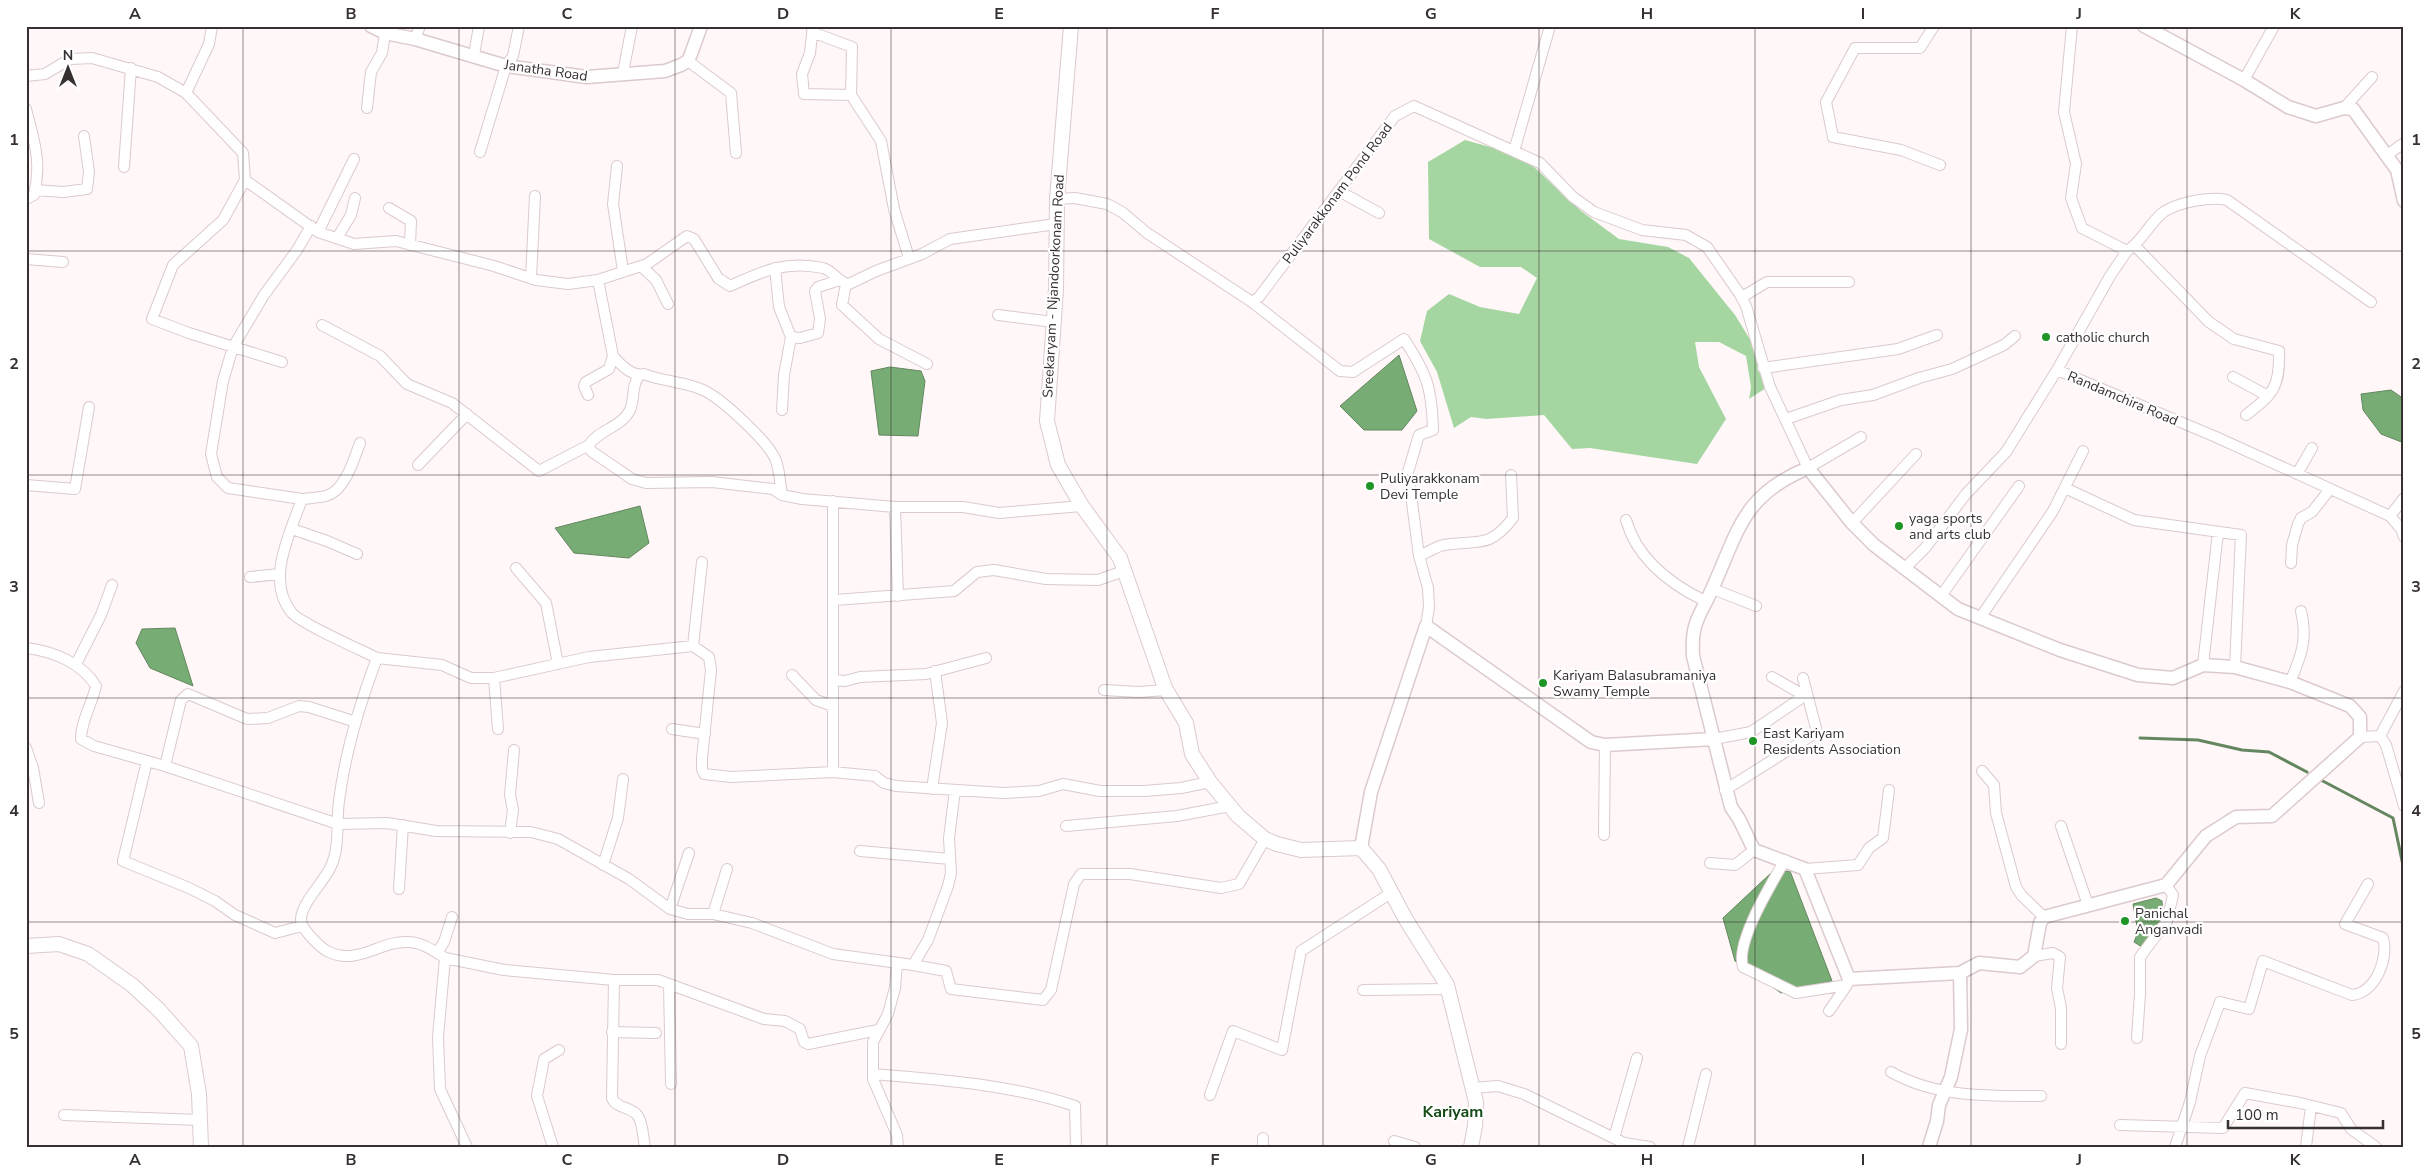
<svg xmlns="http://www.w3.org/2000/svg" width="2430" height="1173" font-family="'Nunito Sans',sans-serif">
<rect width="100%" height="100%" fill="#fff7f8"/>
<path fill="#a5d6a2" d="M 1465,140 L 1508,152 L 1534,167 L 1581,211 L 1619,239 L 1668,247 L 1689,258 L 1735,315 L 1751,341 L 1766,388 L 1749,399 L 1751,387 L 1746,356 L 1719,342 L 1695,342 L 1699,367 L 1726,419 L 1697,464 L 1590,448 L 1572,449 L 1544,415 L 1486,419 L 1471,417 L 1454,428 L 1437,372 L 1420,341 L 1427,311 L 1449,294 L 1480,307 L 1519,314 L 1537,278 L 1521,267 L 1480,267 L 1429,239 L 1428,162 Z"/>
<path fill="#77ac74" stroke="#648760" d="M 1399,355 L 1417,411 L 1402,430 L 1364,430 L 1340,406 Z
M 890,367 L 921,371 L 925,381 L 918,436 L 879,435 L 871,371 Z
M 2391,390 L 2404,399 L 2404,443 L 2381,434 L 2363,410 L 2361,394 Z
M 640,506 L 649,543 L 629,558 L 574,553 L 555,528 Z
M 175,628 L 193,686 L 150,668 L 136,643 L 142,629 Z
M 1790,871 L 1832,981 L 1781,993 L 1735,961 L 1723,918 L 1771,873 Z
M 2156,898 L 2162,901 L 2163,921 L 2142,947 L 2134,942 L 2138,932 L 2133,904 Z"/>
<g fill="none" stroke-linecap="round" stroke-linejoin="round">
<path stroke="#648760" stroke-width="3" d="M 2140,738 L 2198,740 L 2242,750 L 2269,752 L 2307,772
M 2319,779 L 2393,818 L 2404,870"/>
<defs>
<path id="minor" d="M 813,26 L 810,53 L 802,74 L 804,94 L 851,95 L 881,141 L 894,209 L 909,258
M 1934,26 L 1920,48 L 1855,48 L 1826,102 L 1833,137 L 1901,150 L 1940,165
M 812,32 L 852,47 L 851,95
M 415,39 L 420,26
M 474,55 L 479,26
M 688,61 L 731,93 L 736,153
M 623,73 L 632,26
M 26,76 L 45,74 L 70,59 L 92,58 L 158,77 L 186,93 L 243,153 L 245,180 L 223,220 L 173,265 L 152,319 L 189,333 L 282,362
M 2244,80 L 2274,26
M 186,93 L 209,44 L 212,26
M 367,108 L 371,72 L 382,53 L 385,33
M 2344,108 L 2372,77
M 26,109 C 34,141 42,161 34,195 L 26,199
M 1514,151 L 1550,26
M 480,152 L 506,66 L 513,56 L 519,26
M 2387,155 L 2404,143
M 617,166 L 613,204 L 623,271
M 124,167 L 131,68
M 245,180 L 318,232 L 354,244 L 396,241 L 494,266 L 536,280 L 568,284 L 598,280 L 647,264 L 687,236 L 694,239 L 718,278 L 730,286 C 763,271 786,260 823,268 C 834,271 838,283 849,284 L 876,271 L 922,254 L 950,239 L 1056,224
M 35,190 L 63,192 L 87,189 L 89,172 L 84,136
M 1339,191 L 1379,213
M 1057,199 L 1075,198 L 1107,204 L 1122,212 L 1147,233 L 1252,302 L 1340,371 L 1353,372 L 1404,339 C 1427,374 1432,388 1433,430 L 1419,435 L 1408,472 L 1419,556 L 1428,588 L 1429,607 L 1426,626
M 389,208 L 411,221 L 410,245
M 311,226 L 297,250 L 264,295 L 233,347 L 223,381 L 211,454 L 217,477 L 228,488 L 302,499 C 290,533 265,581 292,613 C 300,623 361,650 377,658 C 360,703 345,753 339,801 C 336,822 340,844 332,864 C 325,882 301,902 301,920 C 301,929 320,947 327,951 C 357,967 381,940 408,942 C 422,942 434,951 445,958 L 438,1037 L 440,1089 L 467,1147
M 318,232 L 354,159
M 337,238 L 351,215 L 355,198
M 2135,246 L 2209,322 L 2234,339 L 2279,351 C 2280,387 2274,393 2246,415
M 2127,251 C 2143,241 2151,220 2165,211 C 2181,202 2210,196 2227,200 L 2371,302
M 26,259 L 63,262
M 641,266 L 656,280 L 668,304
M 775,268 L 779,307 L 791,337 L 784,375 L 782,410
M 531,278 L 535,196
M 846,284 L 842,305 L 879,339 L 927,364
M 1742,297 L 1767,282 L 1849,282
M 1252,302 L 1259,297 L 1395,116 L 1414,106 L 1540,163 L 1573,197 L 1594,212 L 1642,230 L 1686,235 L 1707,247 L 1739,293 L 1746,306 L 1770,387 L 1808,468 L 1861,437
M 998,315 L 1053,322
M 322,325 L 380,356 L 407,384 L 452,403 L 539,471 L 589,445
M 791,337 L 800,338 L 818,333 L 820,319 L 815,291 L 818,287 L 840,280
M 613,356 C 621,365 632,377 644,374 C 663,382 684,381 703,390 C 721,398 770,443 776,461 C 780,472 780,484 782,495
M 1763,368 L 1898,349 L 1937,335
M 2057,370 L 2110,276 L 2127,251 L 2082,228 L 2071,198 L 2076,164 L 2064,112 L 2072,26
M 639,376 C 631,386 635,399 630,410 C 622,427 598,430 589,445 L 591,451 L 632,479 L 646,483 L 712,482 L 773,489 L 782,495 L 802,499 L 895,507 L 963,507 L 999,513 L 1082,506
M 2233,377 L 2268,396
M 588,395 L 584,386 L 586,382 L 609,369 L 613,356 L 598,280
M 1786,419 L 1841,400 L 1873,395 L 1919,378 L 1952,369 L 2004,345 L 2015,336
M 418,465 L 467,414
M 2297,474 L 2312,448
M 26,485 L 75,489 L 89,407
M 2065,488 L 2134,520 L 2241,535 L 2235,667
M 302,499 C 309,498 318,498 326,496 C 345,491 354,459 360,443
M 895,507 L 898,596
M 2390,516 L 2404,498
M 1626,520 C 1637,559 1670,584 1705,601
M 1852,523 L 1916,454
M 292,529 L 327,541 L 357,554
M 1419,556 C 1427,553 1437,546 1444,545 C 1479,539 1488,550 1513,518 L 1511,475
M 2291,563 L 2292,545 L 2298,524 L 2301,518 L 2312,512 L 2330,489
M 516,568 L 546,603 L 558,664
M 1905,568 L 1926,547 L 1966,494 L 2006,452 L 2057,370 L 2216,437 L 2390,516 L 2401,529 L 2404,537
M 250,577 L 280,574
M 1713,589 L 1756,606
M 1941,596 L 2019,486
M 835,600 L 954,591 L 977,572 L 994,570 L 1046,579 L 1098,580 L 1124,571
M 1980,618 L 2053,511 L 2083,451
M 693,646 L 702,562
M 26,648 C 53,651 82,663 96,686 C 92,704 81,721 81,739 L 94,746 L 165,766 L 338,824 L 387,823 L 436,831 L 531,832 L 558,839 L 629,879 L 670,909 L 689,853
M 377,658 L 442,665 L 471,678 L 494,678 L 589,657 L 693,646 L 709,657 L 711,670 L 702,758 L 702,769 L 704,774 L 731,777 L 833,772 L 875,776 L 884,783 L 896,786 L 1003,793 L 1039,791 L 1063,784 L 1100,791 L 1144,791 L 1181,788 L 1210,782
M 76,664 L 101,615 L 112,585
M 2203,665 L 2218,532
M 792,675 L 816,700 L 833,706
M 494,678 L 498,729
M 833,680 L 845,681 L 860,677 L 926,674 L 986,658
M 2290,682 C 2301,657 2308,639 2301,611
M 1104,690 L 1139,692 L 1166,690
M 672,729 L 705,734
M 2380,736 L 2404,691
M 2360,737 L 2380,736 L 2386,745 L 2404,806
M 1714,739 L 1751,732 L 1800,699 L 1800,693 L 1772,677
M 26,748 L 33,768 L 39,803
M 147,761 L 123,861 L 189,888 L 215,901 L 235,915 L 275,933 L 302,926
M 165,766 L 181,700 L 188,694 L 247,719 L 268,718 L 299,706 L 309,707 L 356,722
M 1982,771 L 1994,785 L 1996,813 L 2016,887 L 2022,896 L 2044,917
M 833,772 L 833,501
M 932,789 L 942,723 L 935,671
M 1725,790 L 1817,732 L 1803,678
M 1066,826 L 1177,816 L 1230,806
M 2061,826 L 2088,905
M 510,833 L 513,810 L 510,795 L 514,750
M 1604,835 L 1605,745
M 860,851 L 950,859
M 1785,860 C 1772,883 1735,942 1743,967 L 1796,993 L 1847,985 L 1849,979
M 1710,863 L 1735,865 L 1754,850
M 603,865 L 618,818 L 623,779
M 1805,869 L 1858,865 L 1869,848 L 1883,838 L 1889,790
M 399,889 L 403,825
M 670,909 L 688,914 L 713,914 L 752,923 L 833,954 L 913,965 L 928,940 L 948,886 L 951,873 L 949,838 L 955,790
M 713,914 L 727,869
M 437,953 L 444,942 L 452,917
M 2034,956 L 2053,953 L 2060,957 L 2057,988 L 2061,1008 L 2061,1044
M 445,958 L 504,970 L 614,980 L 612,1098 C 616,1109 631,1106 638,1116 C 643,1123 643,1138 645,1147
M 897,963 L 895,988 L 888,1014 L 873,1042 L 873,1079 L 897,1135 L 898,1147
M 913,965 L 946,971 L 951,989 L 1043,1000 L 1051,990 L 1074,884 L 1081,874 L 1130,874 L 1221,888 L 1239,884 L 1265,839
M 614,980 L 658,980 L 764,1019 L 785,1021 L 800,1029 L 804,1042 L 808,1044 L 878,1030
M 669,984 L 671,1084
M 1363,990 L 1449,989
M 1829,1011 L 1847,985
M 612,1032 L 656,1033
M 2137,1038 L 2140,994 L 2140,957 L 2167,921 L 2173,895 L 2166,885
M 1891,1072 C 1937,1098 1990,1096 2041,1096
M 873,1074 C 941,1080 1010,1084 1075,1106 L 1076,1147
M 1472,1088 L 1498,1086 L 1524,1094 L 1624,1143 L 1650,1147
M 1210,1095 L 1233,1031 L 1282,1050 L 1301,951 L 1391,893
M 64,1115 L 200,1120
M 2120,1125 L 2223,1128 L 2245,1093 L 2300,1103 L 2341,1113 L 2351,1129 L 2376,1147
M 1614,1138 L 1637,1058
M 1394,1141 L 1415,1147
M 553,1147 L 537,1096 L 544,1059 L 559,1050
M 1263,1147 L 1263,1138
M 1688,1147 L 1706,1074
M 2175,1147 L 2190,1102 L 2200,1056 L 2220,1002 L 2249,1009 L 2263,961 L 2352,995 C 2375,993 2389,959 2383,938 L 2345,924 L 2368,884
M 2306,1147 L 2311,1106"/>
<path id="tertiary" d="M 371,26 L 385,33 L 415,39 L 506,66 L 587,77 L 665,71 L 681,65 L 688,61 L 691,54 L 701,26
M 2144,26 L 2244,80 L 2288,107 L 2316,116 L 2344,108 L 2353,109 L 2397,170 L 2404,201
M 1808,468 L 1852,523 L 1874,545 L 1958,609 L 2060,650 L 2138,675 L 2173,678 L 2203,665 L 2235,667 L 2290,682 L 2350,706 L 2360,717 L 2360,737 L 2272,816 L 2236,817 L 2206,836 L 2166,885 L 2044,917 L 2040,923 L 2034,956 L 2020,967 L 1979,963 L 1960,973 L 1849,979 L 1805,869 L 1754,850 L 1739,819 L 1731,807 L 1693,656 C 1691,620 1700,617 1713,587 C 1739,529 1743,495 1808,468 Z
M 1361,848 L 1371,792 L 1426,626 L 1591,742 L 1605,745 L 1714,739
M 1929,1147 L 1937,1121 L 1939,1105 L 1951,1077 L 1961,1029 L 1960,973"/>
<path id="secondary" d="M 1071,26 L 1057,199 L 1056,289 L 1047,421 L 1058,465 L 1082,506 L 1120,558 L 1165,688 L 1186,723 L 1192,754 L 1210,782 L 1238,816 L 1265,839 L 1277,844 L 1301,850 L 1361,848 L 1379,869 L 1405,918 L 1447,985 L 1476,1102 L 1475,1126 L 1471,1147
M 26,946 L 59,944 L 88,954 L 132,985 L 158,1009 L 191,1046 L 199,1094 L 201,1147"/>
</defs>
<use href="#minor" stroke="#dccacd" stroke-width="12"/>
<use href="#tertiary" stroke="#dccacd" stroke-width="15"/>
<use href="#secondary" stroke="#dccacd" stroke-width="16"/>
<use href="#minor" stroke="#fff" stroke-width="10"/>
<use href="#tertiary" stroke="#fff" stroke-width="12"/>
<use href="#secondary" stroke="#fff" stroke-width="14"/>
</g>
<path fill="none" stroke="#373031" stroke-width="1" stroke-opacity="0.55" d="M 243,26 L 243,1147M 459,26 L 459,1147M 675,26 L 675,1147M 891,26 L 891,1147M 1107,26 L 1107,1147M 1323,26 L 1323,1147M 1539,26 L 1539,1147M 1755,26 L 1755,1147M 1971,26 L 1971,1147M 2187,26 L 2187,1147M 26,251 L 2404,251M 26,475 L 2404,475M 26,698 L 2404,698M 26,922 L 2404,922"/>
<g fill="#1e9524" stroke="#fff" stroke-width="2">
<circle cx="2046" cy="337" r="5"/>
<circle cx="1370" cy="486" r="5"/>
<circle cx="1899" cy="526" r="5"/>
<circle cx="1543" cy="683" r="5"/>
<circle cx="1753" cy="741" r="5"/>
<circle cx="2125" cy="921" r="5"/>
</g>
<g text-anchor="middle" stroke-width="4.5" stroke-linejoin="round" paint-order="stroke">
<g font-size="14" fill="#373031" stroke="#fff">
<text transform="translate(546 70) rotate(8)" y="5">Janatha Road</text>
<text transform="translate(1337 193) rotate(-53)" y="5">Puliyarakkonam Pond Road</text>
<text transform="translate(1053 286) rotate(-87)" y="5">Sreekaryam - Njandoorkonam Road</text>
<text transform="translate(2123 398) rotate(23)" y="5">Randamchira Road</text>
</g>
<g font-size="14" fill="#373031" stroke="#fff" text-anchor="start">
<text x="2056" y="342">catholic church</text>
<text x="1380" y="483">Puliyarakkonam<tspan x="1380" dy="16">Devi Temple</tspan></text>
<text x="1909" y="523">yaga sports<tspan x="1909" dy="16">and arts club</tspan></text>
<text x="1553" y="680">Kariyam Balasubramaniya<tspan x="1553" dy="16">Swamy Temple</tspan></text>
<text x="1763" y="738">East Kariyam<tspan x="1763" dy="16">Residents Association</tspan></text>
<text x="2135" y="918">Panichal<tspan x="2135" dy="16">Anganvadi</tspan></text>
</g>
<g font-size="16" font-weight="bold" fill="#154b16" stroke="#fff">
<text x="1453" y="1117">Kariyam</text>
</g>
</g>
<rect width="2430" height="1173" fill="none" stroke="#ffffff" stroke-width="55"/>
<g transform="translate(68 68)" stroke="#ffffff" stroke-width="4" paint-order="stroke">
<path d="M0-4L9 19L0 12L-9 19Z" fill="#373031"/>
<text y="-8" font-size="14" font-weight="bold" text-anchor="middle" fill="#373031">N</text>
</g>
<path d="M2228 1120v8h155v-8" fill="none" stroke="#373031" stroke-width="2.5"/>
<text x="2235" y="1120" font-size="15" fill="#373031" stroke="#ffffff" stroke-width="4" paint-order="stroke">100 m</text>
<rect x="28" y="28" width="2374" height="1118" fill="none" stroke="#373031" stroke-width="2"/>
<g font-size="16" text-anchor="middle" font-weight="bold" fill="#373031">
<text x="135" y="19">A</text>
<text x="351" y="19">B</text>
<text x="567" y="19">C</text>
<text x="783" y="19">D</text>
<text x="999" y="19">E</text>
<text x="1215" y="19">F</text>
<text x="1431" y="19">G</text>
<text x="1647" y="19">H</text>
<text x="1863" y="19">I</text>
<text x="2079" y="19">J</text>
<text x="2295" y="19">K</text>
<text x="14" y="145">1</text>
<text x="2416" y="145">1</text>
<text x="14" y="369">2</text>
<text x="2416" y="369">2</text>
<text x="14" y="592">3</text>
<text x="2416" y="592">3</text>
<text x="14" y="816">4</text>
<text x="2416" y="816">4</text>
<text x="14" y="1039">5</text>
<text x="2416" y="1039">5</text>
<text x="135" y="1165">A</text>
<text x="351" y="1165">B</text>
<text x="567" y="1165">C</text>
<text x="783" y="1165">D</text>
<text x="999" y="1165">E</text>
<text x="1215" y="1165">F</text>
<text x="1431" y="1165">G</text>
<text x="1647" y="1165">H</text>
<text x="1863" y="1165">I</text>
<text x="2079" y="1165">J</text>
<text x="2295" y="1165">K</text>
</g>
</svg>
